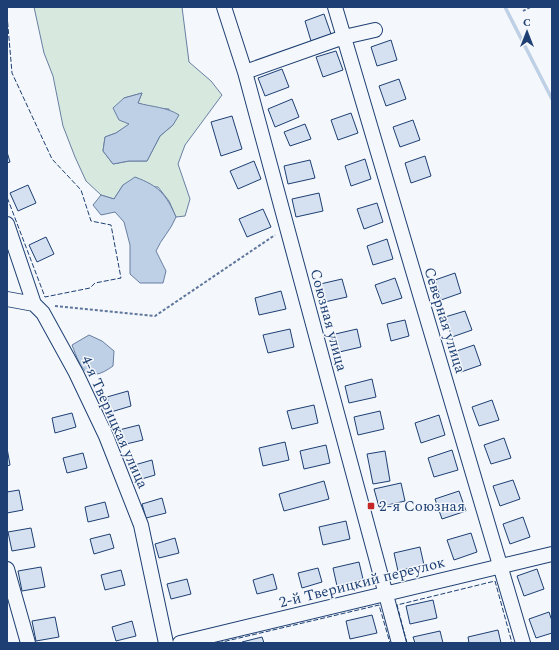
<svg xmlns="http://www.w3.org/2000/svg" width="559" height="650" font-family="Spectral,serif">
<rect width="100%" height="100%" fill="#f4f7fb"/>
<path fill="#d7e8df" stroke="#687fa3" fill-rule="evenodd" d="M 34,7 L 182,7 L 189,62 L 211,81 L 222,95 L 185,145 L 178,164 L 190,199 L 185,216 L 176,217 L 169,201 L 158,187 L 123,185 L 114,199 L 101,195 L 86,181 L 75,157 L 63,126 L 53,76 L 44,53 ZM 142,93 L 138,103 L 153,108 L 169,109 L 173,125 L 160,136 L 147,161 L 129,161 L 113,164 L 103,151 L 105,137 L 116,133 L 130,124 L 124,98 Z"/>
<path fill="#bed0e5" stroke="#687fa3" d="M 142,93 L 138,103 C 152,107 167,107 179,115 L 173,125 L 160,136 L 147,161 L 129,161 L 113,164 L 103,151 L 105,137 L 116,133 L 129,124 L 119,120 L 113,108 L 124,98 Z
M 135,177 C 159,186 166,194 176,217 C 171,230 161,239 156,251 L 166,271 L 163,283 L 140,283 L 130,274 L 130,245 L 124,222 L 115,212 L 101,215 L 93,205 L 101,195 L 114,199 L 123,185 Z
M 89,335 L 102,341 L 114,351 L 113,366 C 87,385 81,369 72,345 Z"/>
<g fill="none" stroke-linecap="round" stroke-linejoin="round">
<path stroke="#bed0e5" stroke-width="3.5" d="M 505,7 L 552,99"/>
</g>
<path fill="#d5e0f0" stroke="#1d3f73" d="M 324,14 L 331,34 L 311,41 L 305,21 Z
M 391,40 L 397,60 L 377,66 L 371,47 Z
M 336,51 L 343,70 L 323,77 L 316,57 Z
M 282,69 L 289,87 L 265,96 L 258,78 Z
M 399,79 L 406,99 L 386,106 L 379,86 Z
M 292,99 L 299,117 L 275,127 L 268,109 Z
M 351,113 L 358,133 L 338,140 L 331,120 Z
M 232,116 L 242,149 L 221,156 L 211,122 Z
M 413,120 L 420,140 L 400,147 L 393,127 Z
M 305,124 L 311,139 L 290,146 L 284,132 Z
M 7,152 L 10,162 L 7,163 Z
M 425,156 L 431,176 L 411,183 L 405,163 Z
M 365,159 L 371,179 L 351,186 L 345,166 Z
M 310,160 L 315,178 L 288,184 L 284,166 Z
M 254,161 L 261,179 L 238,189 L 230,171 Z
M 28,185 L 36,203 L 18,211 L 10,193 Z
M 319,193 L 323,211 L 296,217 L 292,199 Z
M 377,203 L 383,222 L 364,229 L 357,209 Z
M 263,209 L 271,227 L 247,237 L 239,219 Z
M 46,237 L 54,254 L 37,262 L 29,245 Z
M 387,239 L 393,259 L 373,265 L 367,246 Z
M 455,273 L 461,293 L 441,300 L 435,280 Z
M 395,278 L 402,298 L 382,304 L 375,285 Z
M 342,279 L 347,297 L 320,303 L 316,285 Z
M 281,291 L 286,309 L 259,315 L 255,298 Z
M 465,311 L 472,330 L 452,337 L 445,317 Z
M 405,320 L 409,336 L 391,341 L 387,324 Z
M 290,329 L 294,347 L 268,353 L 263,335 Z
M 357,329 L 361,347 L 335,353 L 331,335 Z
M 474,345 L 481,365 L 461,372 L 454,352 Z
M 372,379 L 376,397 L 349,403 L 345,386 Z
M 128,391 L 131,406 L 111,412 L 107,397 Z
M 492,400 L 499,420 L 479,426 L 472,407 Z
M 314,405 L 318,423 L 292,429 L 287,411 Z
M 380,411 L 384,429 L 358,435 L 354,417 Z
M 72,413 L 76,427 L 55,433 L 52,418 Z
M 439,415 L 445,435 L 421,443 L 415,423 Z
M 139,425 L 143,440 L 122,445 L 119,430 Z
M 504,438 L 511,458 L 491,464 L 484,445 Z
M 285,442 L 289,460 L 263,466 L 259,448 Z
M 326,445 L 330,463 L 304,469 L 300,451 Z
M 7,448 L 10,465 L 7,466 Z
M 452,450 L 458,470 L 434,477 L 428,458 Z
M 385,451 L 390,481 L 373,484 L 367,454 Z
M 83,453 L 87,468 L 67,473 L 63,458 Z
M 152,460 L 155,475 L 135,481 L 131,466 Z
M 513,480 L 520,499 L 500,506 L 493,486 Z
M 324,481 L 329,499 L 284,511 L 279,494 Z
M 401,483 L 405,501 L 379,507 L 374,489 Z
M 19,490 L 23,510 L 7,513 L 7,492 Z
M 459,491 L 466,511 L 442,519 L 435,499 Z
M 162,498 L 166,513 L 146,518 L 142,504 Z
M 105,502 L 109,517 L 88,522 L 85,507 Z
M 523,517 L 530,537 L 510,544 L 503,524 Z
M 346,521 L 350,539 L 323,545 L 319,527 Z
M 31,528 L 35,547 L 12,551 L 8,532 Z
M 471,533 L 477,552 L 454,560 L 447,540 Z
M 110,534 L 114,548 L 94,554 L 90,539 Z
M 175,538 L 179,553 L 159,558 L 155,544 Z
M 420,547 L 424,565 L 398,571 L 394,553 Z
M 359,562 L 363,579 L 337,586 L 333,568 Z
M 41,567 L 45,587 L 22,591 L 18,571 Z
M 318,568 L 322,582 L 302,588 L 298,573 Z
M 537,569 L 544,589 L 524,596 L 517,576 Z
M 121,570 L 125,585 L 105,590 L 101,575 Z
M 273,574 L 277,589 L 257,594 L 253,580 Z
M 187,579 L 191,594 L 171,599 L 167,584 Z
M 433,600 L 437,618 L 410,624 L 406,606 Z
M 549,612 L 552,621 L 552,633 L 536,638 L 529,619 Z
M 372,615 L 377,633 L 350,639 L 346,621 Z
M 55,617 L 59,637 L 36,641 L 32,621 Z
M 132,621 L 136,636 L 116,641 L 112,627 Z
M 498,630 L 501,643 L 469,643 L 468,637 Z
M 440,631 L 443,643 L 415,643 L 413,637 Z
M 262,637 L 264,643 L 242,643 L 242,642 Z"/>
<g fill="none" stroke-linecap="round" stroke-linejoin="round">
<defs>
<path id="minor" d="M 224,7 L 245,72 L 399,643
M 335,7 L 523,643
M 245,72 L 344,37 L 375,30
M 7,224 L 34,304 L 43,313 L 76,373 L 106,436 L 141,525 L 166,643
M 7,299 L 34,304
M 7,569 L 28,643
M 180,643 L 552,554"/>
</defs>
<use href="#minor" stroke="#1d3f73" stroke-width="16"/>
<path stroke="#5e769c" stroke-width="2" stroke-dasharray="3 2" stroke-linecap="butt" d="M 523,11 L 530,7
M 55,306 L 155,316 L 275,235"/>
<use href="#minor" stroke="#f4f7fb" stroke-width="14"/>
<path stroke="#1d3f73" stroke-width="1" stroke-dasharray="5 2" stroke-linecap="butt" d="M 7,15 L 12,73 L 52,159 L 81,190 L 91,221 L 111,225 L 121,278 L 95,283 L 90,288 L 45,297 L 7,197
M 218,643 L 379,605 L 390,643
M 407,643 L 397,605 L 495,581 L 512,643"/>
</g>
<rect fill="#c62828" stroke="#f4f7fb" stroke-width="1.5" x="367" y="502" width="8" height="8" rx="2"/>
<g text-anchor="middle" stroke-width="3" stroke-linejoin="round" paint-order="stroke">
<g font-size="15" fill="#1d3f73" stroke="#f4f7fb">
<text transform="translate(329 320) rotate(75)" y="5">Союзная улица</text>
<text transform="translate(445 320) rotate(73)" y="5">Северная улица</text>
<text transform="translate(115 422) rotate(66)" y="5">4-я Тверицкая улица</text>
<text transform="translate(362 582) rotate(-14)" y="5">2-й Тверицкий переулок</text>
</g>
<g font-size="15" fill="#1d3f73" stroke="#f4f7fb" text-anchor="start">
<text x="379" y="511">2-я Союзная</text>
</g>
</g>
<rect width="559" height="650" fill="none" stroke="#1d3f73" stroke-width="16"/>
<g transform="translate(527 32)" stroke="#f4f7fb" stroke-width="3" paint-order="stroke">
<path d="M0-3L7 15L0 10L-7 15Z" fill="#1d3f73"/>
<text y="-6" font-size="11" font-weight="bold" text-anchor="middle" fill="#1d3f73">С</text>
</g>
</svg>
